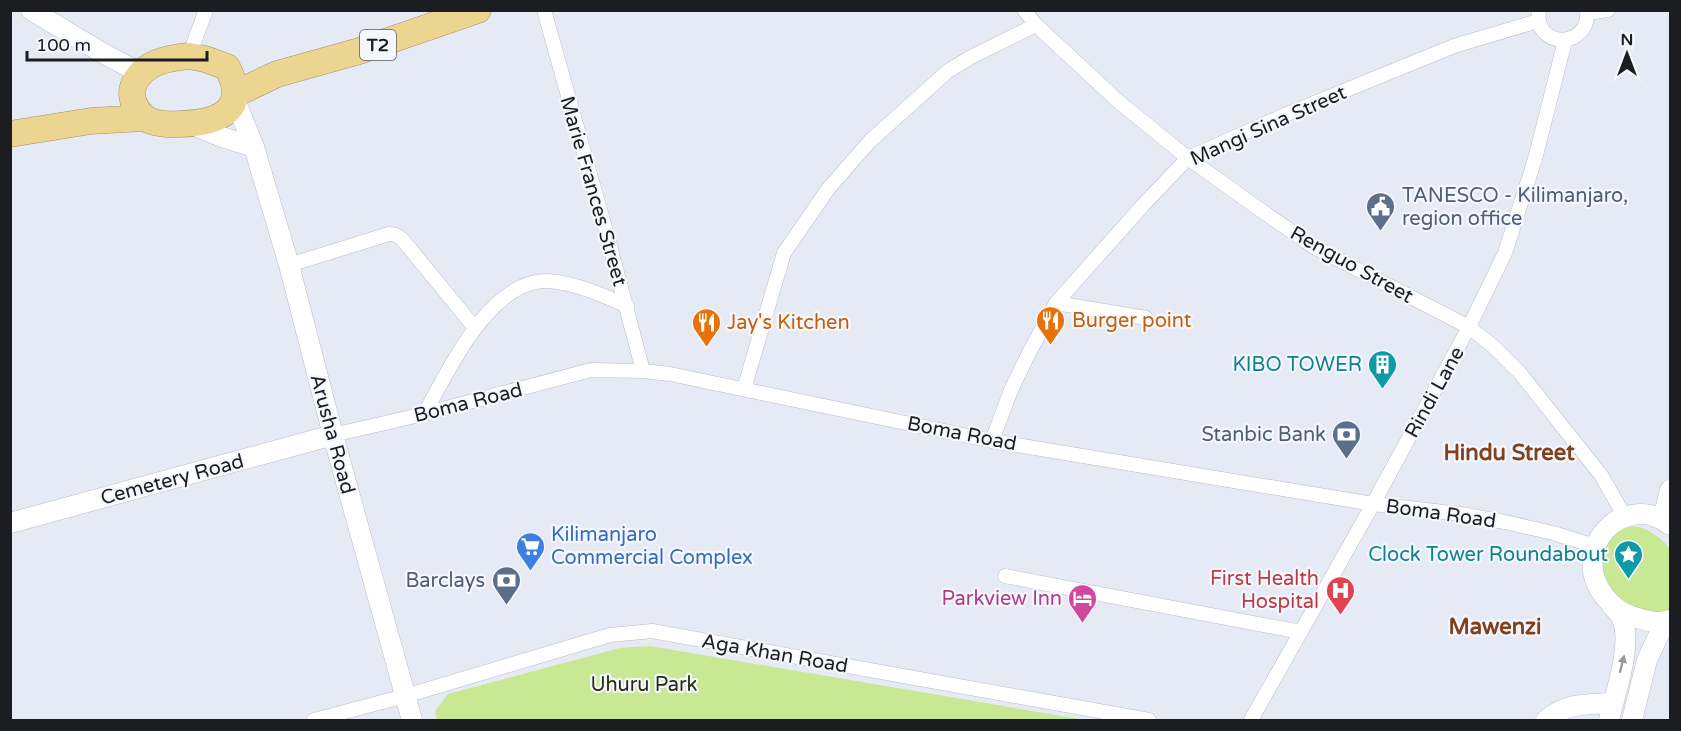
<svg xmlns="http://www.w3.org/2000/svg" width="1681" height="731" font-family="'Varela Round',sans-serif">
<rect width="100%" height="100%" fill="#e6eaf5"/>
<path fill="#c8e894" d="M 1634,526 C 1650,529 1658,536 1670,548 L 1670,610 C 1665,611 1658,613 1652,613 C 1623,610 1591,576 1605,547 C 1609,540 1613,534 1620,530 C 1624,528 1629,527 1634,526 Z
M 650,646 L 1085,720 L 437,720 L 435,711 L 448,694 L 620,648 Z"/>
<g fill="none" stroke-linecap="round" stroke-linejoin="round">
<defs>
<path id="street" d="M 544,10 L 606,231 L 643,371
M 1024,10 L 1036,25 L 1119,102 L 1188,158 L 1252,204 L 1314,247 L 1469,327 L 1494,347 L 1520,373 L 1601,475 L 1625,517
M 1539,10 C 1533,50 1591,49 1587,10
M 1588,13 L 1608,10
M 189,56 L 206,10
M 289,265 L 389,234 L 396,235 L 402,239 L 475,328
M 1056,303 L 1146,318
M 744,389 L 784,253 L 828,189 L 870,141 L 948,71 L 971,57 L 1036,25
M 424,414 C 448,372 490,279 548,281 C 576,283 602,295 627,306
M 333,435 L 424,414 L 591,370 L 643,371 L 670,374 L 992,441 L 1373,504 L 1461,514 L 1505,522 L 1553,533 L 1595,546
M 992,441 L 1011,390 L 1029,353 L 1056,303 L 1144,204 L 1188,158 L 1285,115 L 1454,46 L 1538,21
M 1005,576 L 1301,632
M 314,720 L 405,696 L 610,635 L 652,631 L 1149,720
M 1251,720 L 1373,504 L 1469,327 L 1505,253 L 1535,159 L 1565,41"/>
<path id="secondary" d="M 31,10 L 99,51 L 140,73
M 235,100 L 254,147 L 289,265 L 333,435 L 412,720
M 191,124 L 222,137 L 254,147
M 1663,519 L 1670,490
M 10,523 L 333,435
M 1670,525 C 1623,489 1567,550 1605,597 C 1612,606 1620,612 1631,616 C 1645,620 1656,625 1670,620
M 1546,720 C 1566,703 1587,704 1613,703
M 1609,720 C 1615,694 1634,641 1621,617 C 1619,613 1615,609 1612,606
M 1632,720 L 1647,660 L 1661,630 L 1670,624"/>
<path id="highway" d="M 189,56 L 205,59 L 227,67 C 251,111 217,123 180,124 C 169,125 152,124 144,117 C 134,109 129,95 134,84 C 143,62 169,58 189,56 Z
M 235,94 L 277,74 L 356,52 L 478,10
M 10,134 L 91,121 L 144,118"/>
</defs>
<use href="#street" stroke="#b9bdc8" stroke-width="15"/>
<use href="#secondary" stroke="#b9bdc8" stroke-width="21"/>
<use href="#highway" stroke="#a39569" stroke-width="27"/>
<use href="#street" stroke="#fff" stroke-width="14"/>
<use href="#secondary" stroke="#fff" stroke-width="20"/>
<use href="#highway" stroke="#ecd590" stroke-width="26"/>
</g>
<defs><path id="oneway-solid" d="M-6-.8H1V-3.2L6.5 0L1 3.2V.8H-6Z" transform="scale(1.5)"/></defs>
<use fill="#98999b" href="#oneway-solid" transform="translate(1622 664) rotate(-76)"/>
<defs>
<symbol id="civic-pin" viewBox="-11 -11 22 30"><path d="M0 17L-7.5 6A9.5 9.5 0 1 1 7.5 6Z" fill="#5c6f8a" stroke="#f5f7fe"/><path d="M-.6-6.5H3V-4.5H.6V-3L4-1V1h2V6H-6V1h2V-1L-.6-3ZM-1.2 2.5V6h2.4V2.5Z" fill="#fff"/></symbol>
<symbol id="restaurant-pin" viewBox="-11 -11 22 30"><path d="M0 17L-7.5 6A9.5 9.5 0 1 1 7.5 6Z" fill="#e8710a" stroke="#f5f7fe"/><path d="M-5-6h1v4h1v-4h1v4h1v-4h1v5L-1.5 .5V6h-2V.5L-5-1ZM5-6V6H3V1.5H1.5Q1.5-4 5-6Z" fill="#fff"/></symbol>
<symbol id="building-pin" viewBox="-11 -11 22 30"><path d="M0 17L-7.5 6A9.5 9.5 0 1 1 7.5 6Z" fill="#0f9aa8" stroke="#f5f7fe"/><path d="M-4-6H4V6H1V3H-1V6H-4ZM-2.5-4.3h1.7v1.8h-1.7ZM.8-4.3h1.7v1.8H.8ZM-2.5-1h1.7V.8h-1.7ZM.8-1h1.7V.8H.8Z" fill="#fff"/></symbol>
<symbol id="bank-pin" viewBox="-11 -11 22 30"><path d="M0 17L-7.5 6A9.5 9.5 0 1 1 7.5 6Z" fill="#5c6f8a" stroke="#f5f7fe"/><path d="M-6-4H6V4H-6ZM0-2.3a2.3 2.3 0 1 0 0 4.6a2.3 2.3 0 1 0 0-4.6Z" fill="#fff"/></symbol>
<symbol id="supermarket-pin" viewBox="-11 -11 22 30"><path d="M0 17L-7.5 6A9.5 9.5 0 1 1 7.5 6Z" fill="#3f7fe0" stroke="#f5f7fe"/><path d="M-6-5.5h2.5l.6 2H6L4.5 2H-2.5L-4.4-4H-6ZM-1.5 3.2a1.3 1.3 0 1 0 .1 0ZM3 3.2a1.3 1.3 0 1 0 .1 0Z" fill="#fff"/></symbol>
<symbol id="sight-pin" viewBox="-11 -11 22 30"><path d="M0 17L-7.5 6A9.5 9.5 0 1 1 7.5 6Z" fill="#0f9aa8" stroke="#f5f7fe"/><path d="M0-6L1.8-2.2L6-1.7L2.9 1.2L3.7 5.4L0 3.3L-3.7 5.4L-2.9 1.2L-6-1.7L-1.8-2.2Z" fill="#fff"/></symbol>
<symbol id="hospital-pin" viewBox="-11 -11 22 30"><path d="M0 17L-7.5 6A9.5 9.5 0 1 1 7.5 6Z" fill="#e0444e" stroke="#f5f7fe"/><path d="M-5-5h3v3.5h4V-5h3V5h-3V1.5h-4V5h-3Z" fill="#fff"/></symbol>
<symbol id="hotel-pin" viewBox="-11 -11 22 30"><path d="M0 17L-7.5 6A9.5 9.5 0 1 1 7.5 6Z" fill="#d1479c" stroke="#f5f7fe"/><path d="M-6-4.5h1.5V1H6V5H4.5V3h-9V5H-6ZM-4 0a1.8 1.8 0 1 1 3.6 0ZM.5 0V-2.5h3Q6-2.5 6 0Z" fill="#fff"/></symbol>
</defs>
<g fill-rule="evenodd">
<use href="#civic-pin" x="1364" y="190" width="33" height="45"/>
<use href="#restaurant-pin" x="1034" y="304" width="33" height="45"/>
<use href="#restaurant-pin" x="690" y="306" width="33" height="45"/>
<use href="#building-pin" x="1366" y="348" width="33" height="45"/>
<use href="#bank-pin" x="1330" y="418" width="33" height="45"/>
<use href="#supermarket-pin" x="514" y="530" width="33" height="45"/>
<use href="#sight-pin" x="1612" y="538" width="33" height="45"/>
<use href="#bank-pin" x="490" y="564" width="33" height="45"/>
<use href="#hospital-pin" x="1324" y="574" width="33" height="45"/>
<use href="#hotel-pin" x="1066" y="582" width="33" height="45"/>
</g>
<g text-anchor="middle" stroke-width="4.5" stroke-linejoin="round" paint-order="stroke">
<rect fill="#f5f7fe" stroke="#5c5e63" stroke-width="1.5" x="360" y="30" width="36" height="30" rx="4.5"/>
<g font-size="18" font-weight="bold" fill="#1b1d21">
<text x="378" y="51">T2</text>
</g>
<g font-size="20" fill="#1b1d21" stroke="#f5f7fe">
<text transform="translate(1268 125) rotate(-24)" y="7">Mangi Sina Street</text>
<text transform="translate(594 191) rotate(74)" y="7">Marie Frances Street</text>
<text transform="translate(1352 264) rotate(29)" y="7">Renguo Street</text>
<text transform="translate(1434 392) rotate(-61)" y="7">Rindi Lane</text>
<text transform="translate(468 402) rotate(-14)" y="7">Boma Road</text>
<text transform="translate(962 433) rotate(11)" y="7">Boma Road</text>
<text transform="translate(333 434) rotate(75)" y="7">Arusha Road</text>
<text transform="translate(172 479) rotate(-15)" y="7">Cemetery Road</text>
<text transform="translate(1441 513) rotate(8)" y="7">Boma Road</text>
<text transform="translate(775 653) rotate(10)" y="7">Aga Khan Road</text>
</g>
<g font-size="20" fill="#4e5e75" stroke="#f5f7fe" text-anchor="end">
<text x="1402" y="202" text-anchor="start">TANESCO - Kilimanjaro,<tspan x="1402" dy="23">region office</tspan></text>
<text x="1326" y="441">Stanbic Bank</text>
<text x="485" y="587">Barclays</text>
</g>
<g font-size="20" fill="#c56008" stroke="#f5f7fe" text-anchor="start">
<text x="1072" y="327">Burger point</text>
<text x="727" y="329">Jay's Kitchen</text>
</g>
<g font-size="20" fill="#0d838f" stroke="#f5f7fe" text-anchor="end">
<text x="1362" y="371">KIBO TOWER</text>
<text x="1608" y="561">Clock Tower Roundabout</text>
</g>
<g font-size="20" fill="#366cbe" stroke="#f5f7fe" text-anchor="start">
<text x="551" y="541">Kilimanjaro<tspan x="551" dy="23">Commercial Complex</tspan></text>
</g>
<g font-size="20" fill="#be3a42" stroke="#f5f7fe" text-anchor="end">
<text x="1319" y="585">First Health<tspan x="1319" dy="23">Hospital</tspan></text>
</g>
<g font-size="20" fill="#b23c85" stroke="#f5f7fe" text-anchor="end">
<text x="1062" y="605">Parkview Inn</text>
</g>
<g font-size="20" fill="#222f07" stroke="#f5f7fe">
<text x="644" y="691">Uhuru Park</text>
</g>
<g font-size="22" font-weight="bold" fill="#80411c" stroke="#f5f7fe">
<text x="1509" y="460">Hindu Street</text>
<text x="1495" y="634">Mawenzi</text>
</g>
</g>
<rect width="1681" height="731" fill="none" stroke="#1b1d21" stroke-width="24"/>
<g transform="translate(1627 54)" stroke="#f5f7fe" stroke-width="4.5" paint-order="stroke">
<path d="M0-4.5L10 22L0 15L-10 22Z" fill="#1b1d21"/>
<text y="-9" font-size="16" font-weight="bold" text-anchor="middle" fill="#1b1d21">N</text>
</g>
<path d="M27 51v9h180v-9" fill="none" stroke="#1b1d21" stroke-width="3"/>
<text x="36" y="51" font-size="18" fill="#1b1d21" stroke="#f5f7fe" stroke-width="4.5" paint-order="stroke">100 m</text>
</svg>
